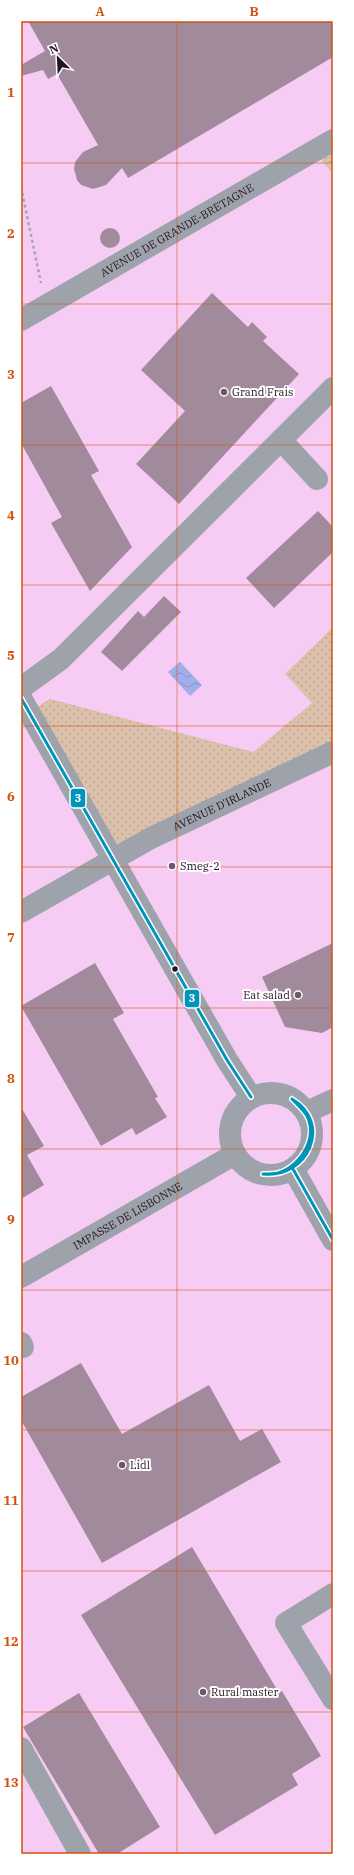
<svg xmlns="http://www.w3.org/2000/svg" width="354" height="1875" font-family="'IBM Plex Serif',serif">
<defs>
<pattern id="green-dots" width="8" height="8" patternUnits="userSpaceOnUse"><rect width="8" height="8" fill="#dbc1ab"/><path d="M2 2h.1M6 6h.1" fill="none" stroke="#bca593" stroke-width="1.8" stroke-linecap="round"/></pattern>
<pattern id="water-waves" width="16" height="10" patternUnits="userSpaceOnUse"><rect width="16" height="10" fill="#a2adea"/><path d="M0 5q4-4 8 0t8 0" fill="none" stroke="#8b94c8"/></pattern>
</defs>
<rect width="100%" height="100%" fill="#f3d8f1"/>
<path fill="#f7ccf4" d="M 21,21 L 333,21 L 333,1854 L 21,1854 Z"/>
<path fill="url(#green-dots)" d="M 333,140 L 333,173 L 314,152 Z
M 333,627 L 333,752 L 112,859 L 29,712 L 50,699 L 253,752 L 312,703 L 285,674 Z"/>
<path fill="url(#water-waves)" d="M 180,662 L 202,685 L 190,696 L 168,672 Z"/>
<path fill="#a08a9b" d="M 28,21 L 333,21 L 333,57 L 128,178 L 122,168 L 106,185 L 93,189 L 81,185 L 77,180 L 74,169 L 75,162 L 83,152 L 98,145 L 57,74 L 48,79 L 43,70 L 21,76 L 21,65 L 45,51 Z
M100 238a10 10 0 1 1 20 0a10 10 0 1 1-20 0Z
M 212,293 L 248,327 L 252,322 L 267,337 L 263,341 L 299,374 L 179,504 L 136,464 L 185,411 L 141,370 Z
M 51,386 L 99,471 L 91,475 L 132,547 L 90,591 L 51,523 L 62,517 L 21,443 L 21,403 Z
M 318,511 L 333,527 L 333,552 L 274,608 L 246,578 Z
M 164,596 L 181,612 L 122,671 L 101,652 L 138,611 L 144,617 Z
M 333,943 L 333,1027 L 322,1033 L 285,1027 L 262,977 Z
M 95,963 L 124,1013 L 113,1019 L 158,1097 L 155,1098 L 167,1117 L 136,1135 L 132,1128 L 101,1146 L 21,1006 Z
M 21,1107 L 44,1146 L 27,1155 L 44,1185 L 21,1199 Z
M 81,1363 L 122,1434 L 209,1385 L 240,1441 L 262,1429 L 281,1462 L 102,1563 L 21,1420 L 21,1397 Z
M 192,1547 L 279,1693 L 282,1691 L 321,1756 L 292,1774 L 298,1785 L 215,1835 L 81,1615 Z
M 79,1693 L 160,1827 L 117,1854 L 99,1854 L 23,1727 Z"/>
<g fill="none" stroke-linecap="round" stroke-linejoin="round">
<path stroke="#a8a4b0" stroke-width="2.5" stroke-dasharray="3 3" stroke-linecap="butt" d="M 21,187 L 41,283"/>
<g stroke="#9ea2ab" stroke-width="22">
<path id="s1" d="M 21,320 L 333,140"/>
<path d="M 281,440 L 317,479"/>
<path d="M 21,688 L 61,659 L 333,388"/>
<path d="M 21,698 L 227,1060 L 251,1097"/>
<path id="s2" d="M 21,912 L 151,838 L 333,752"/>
<circle cx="271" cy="1134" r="41"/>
<path d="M 307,1112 L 333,1100"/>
<path d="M 293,1169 L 333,1240"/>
<path id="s3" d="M 21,1277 L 235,1154"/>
<path d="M 21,1343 L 23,1347"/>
<path d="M 333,1594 L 286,1623 L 333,1699"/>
<path d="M 21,1748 L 80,1854"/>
</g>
<defs>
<path id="bus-1" d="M 21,698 L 227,1060 L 251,1097
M 293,1169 L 333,1240
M 263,1174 C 308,1179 333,1123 292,1099
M 263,1174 C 268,1174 274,1174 278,1173 C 302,1166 320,1134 305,1113 C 301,1108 296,1103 292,1099"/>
</defs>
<use href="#bus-1" stroke="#fff" stroke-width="6"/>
<use href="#bus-1" stroke="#0094ba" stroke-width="3"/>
</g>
<path fill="none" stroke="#d4520e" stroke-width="1" stroke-opacity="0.55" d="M 177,21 L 177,1854M 21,163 L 333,163M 21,304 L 333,304M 21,445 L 333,445M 21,585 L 333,585M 21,726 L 333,726M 21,867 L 333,867M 21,1008 L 333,1008M 21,1149 L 333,1149M 21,1290 L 333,1290M 21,1430 L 333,1430M 21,1571 L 333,1571M 21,1712 L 333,1712"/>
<g fill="#6c586b" stroke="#fff" stroke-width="1.5">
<circle cx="224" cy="392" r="4"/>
<circle cx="172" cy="866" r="4"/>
<circle cx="298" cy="995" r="4"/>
<circle cx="122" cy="1465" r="4"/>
<circle cx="203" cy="1692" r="4"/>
</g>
<circle fill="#241323" stroke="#fff" stroke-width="1.5" cx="175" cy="969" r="3.5"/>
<g text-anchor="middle" stroke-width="4" stroke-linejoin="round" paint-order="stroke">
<g font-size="11" fill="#241323" stroke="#fff">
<text dy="4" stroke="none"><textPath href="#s1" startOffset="180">AVENUE DE GRANDE-BRETAGNE</textPath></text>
<text dy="4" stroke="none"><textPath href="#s2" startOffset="228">AVENUE D'IRLANDE</textPath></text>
<text dy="4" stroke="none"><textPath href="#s3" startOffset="123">IMPASSE DE LISBONNE</textPath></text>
</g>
<g font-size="11" fill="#241323" stroke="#fff" text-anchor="start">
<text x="232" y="396">Grand Frais</text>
<text x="180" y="870">Smeg-2</text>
<text x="290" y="999" text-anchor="end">Eat salad</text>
<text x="130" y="1469">Lidl</text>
<text x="211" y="1696">Rural master</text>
</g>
</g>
<g stroke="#fff" stroke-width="1.5">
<rect x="70" y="788" width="16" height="20" rx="4" fill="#0094ba"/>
<rect x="184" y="989" width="16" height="19" rx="4" fill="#0094ba"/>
</g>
<g font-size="11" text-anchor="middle" font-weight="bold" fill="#fff">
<text x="78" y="802">3</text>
<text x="192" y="1002">3</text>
</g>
<rect width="354" height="1875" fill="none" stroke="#ffffff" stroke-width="44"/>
<g transform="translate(58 58) rotate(336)" stroke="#ffffff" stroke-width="3" paint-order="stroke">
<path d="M0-3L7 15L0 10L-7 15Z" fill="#241323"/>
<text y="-6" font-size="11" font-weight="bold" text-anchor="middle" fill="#241323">N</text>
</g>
<rect x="22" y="22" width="310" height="1831" fill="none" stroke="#d4520e" stroke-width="1.5"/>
<g font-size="13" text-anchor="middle" font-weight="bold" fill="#d4520e">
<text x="100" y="16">A</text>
<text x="254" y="16">B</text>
<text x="11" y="97">1</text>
<text x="11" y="238">2</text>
<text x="11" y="379">3</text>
<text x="11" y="520">4</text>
<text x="11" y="660">5</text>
<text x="11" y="801">6</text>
<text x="11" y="942">7</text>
<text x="11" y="1083">8</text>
<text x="11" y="1224">9</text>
<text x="11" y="1365">10</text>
<text x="11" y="1505">11</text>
<text x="11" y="1646">12</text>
<text x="11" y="1787">13</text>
</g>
</svg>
